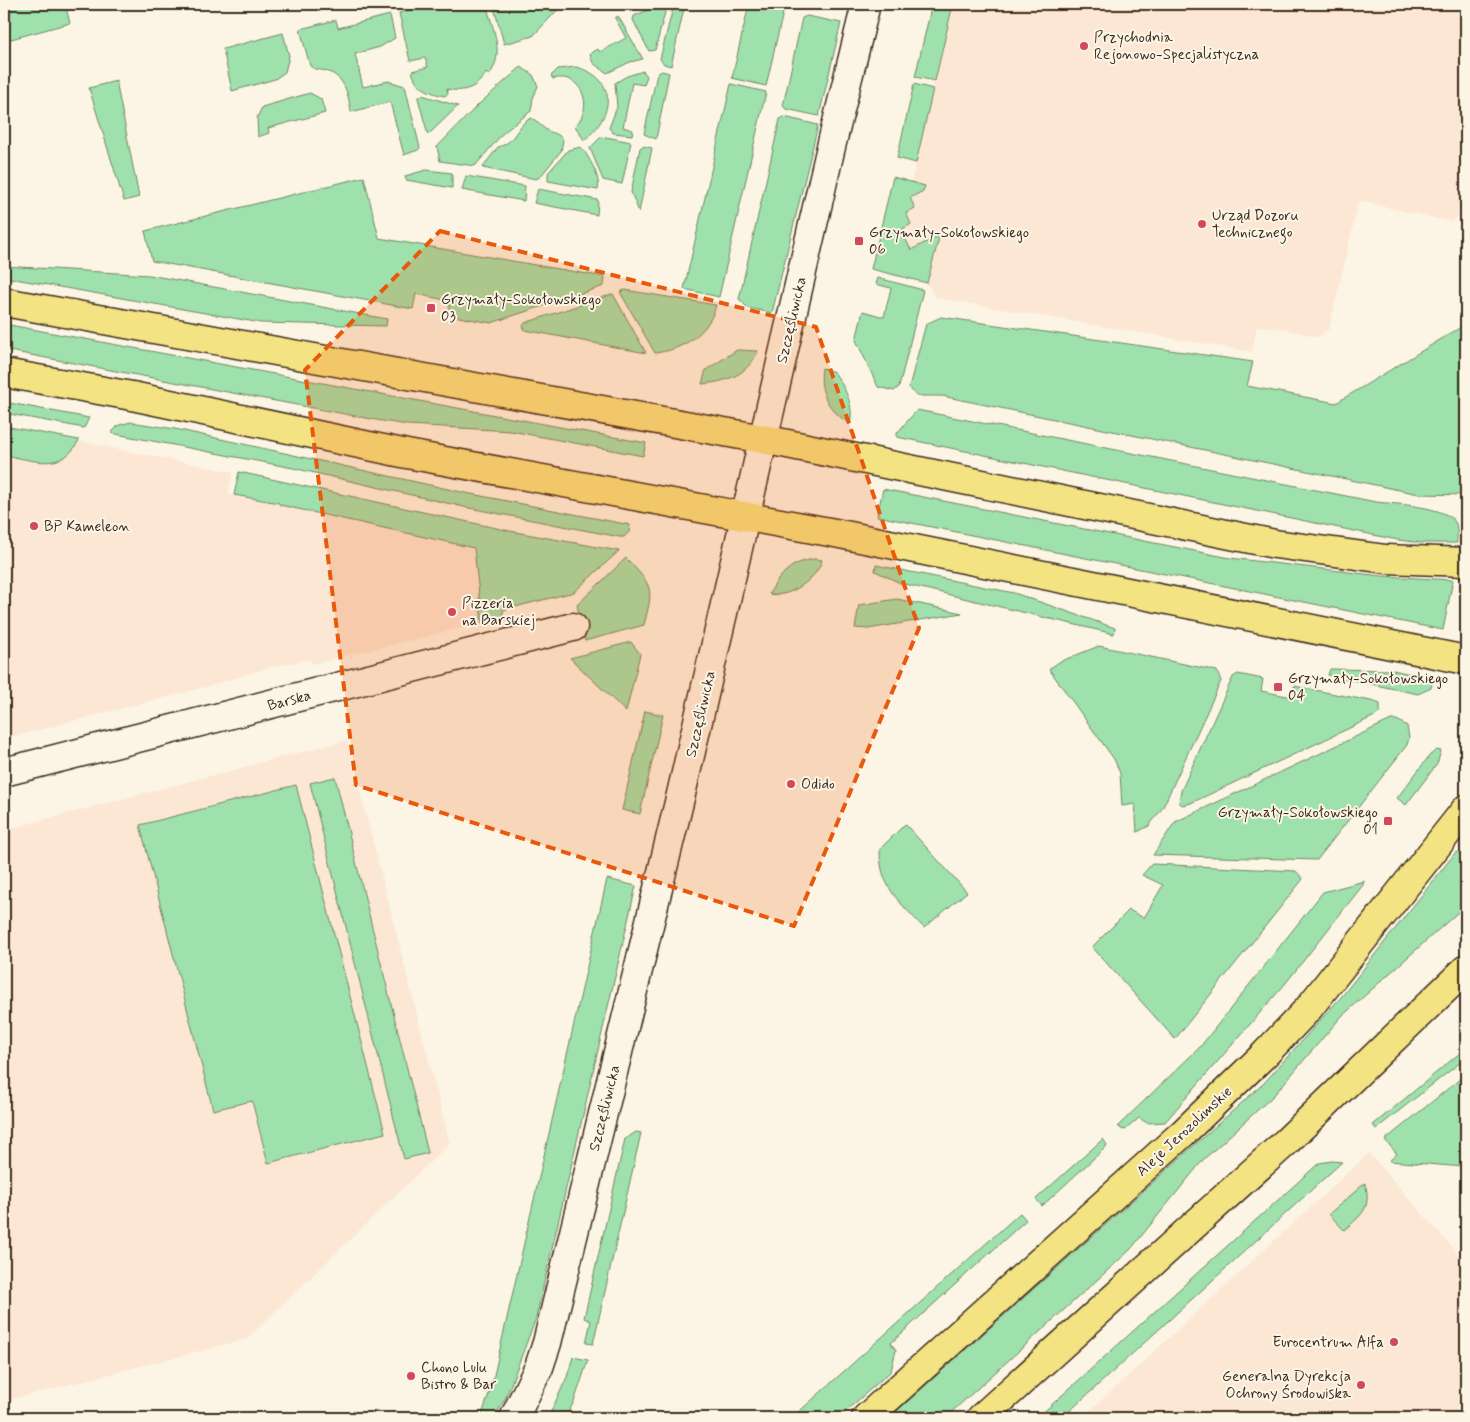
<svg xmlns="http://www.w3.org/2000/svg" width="1470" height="1422" font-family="Mynerve,sans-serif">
<rect width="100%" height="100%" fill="#fcf5e5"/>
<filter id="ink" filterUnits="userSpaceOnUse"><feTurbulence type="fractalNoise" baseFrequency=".02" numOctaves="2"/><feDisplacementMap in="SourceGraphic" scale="10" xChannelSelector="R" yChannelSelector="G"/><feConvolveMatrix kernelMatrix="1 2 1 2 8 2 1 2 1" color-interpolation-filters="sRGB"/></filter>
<g filter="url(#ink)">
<path fill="#fce7d5" d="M 953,4 L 1466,4 L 1466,211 L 1451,222 L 1359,201 L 1329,329 L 1318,337 L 1285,329 L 1257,326 L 1252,352 L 936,298 L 927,283 L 890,274 Z
M 4,426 L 233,472 L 228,494 L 279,503 L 280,505 L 474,548 L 482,623 L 312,664 L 310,659 L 265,669 L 210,686 L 4,739 Z
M 347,740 L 450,1143 L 247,1339 L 9,1400 L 4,1382 L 4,830 Z
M 1369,1153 L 1466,1263 L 1466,1418 L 1082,1418 Z"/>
<path fill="#9fe1ac" stroke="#6d8665" d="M 4,4 L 65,4 L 70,23 L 4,41 Z
M 437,4 L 486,4 C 492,27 506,54 489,75 L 486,73 C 477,88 464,93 447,89 L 448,94 L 444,96 C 428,92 416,88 412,71 L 428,67 L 425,58 L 410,61 L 399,13 Z
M 493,4 L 563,4 L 533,36 L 504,44 Z
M 662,4 L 667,5 L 655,50 L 649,51 L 633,20 L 634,16 Z
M 674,4 L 685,4 L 671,66 L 664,64 L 660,59 Z
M 749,4 L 785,4 L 766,86 L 732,78 Z
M 932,4 L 953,4 L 935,81 L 915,77 Z
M 390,15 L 395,38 L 380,47 L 355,54 L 363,87 L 388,81 L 405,86 L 420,148 L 418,150 L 404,155 L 390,102 L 351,112 C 348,95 346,79 329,72 C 322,69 316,71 310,66 L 300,29 L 336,20 L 338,28 Z
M 618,16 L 643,59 L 630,62 L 607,73 L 593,63 L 590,54 L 598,49 L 600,52 L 626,38 L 615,18 Z
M 807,16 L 841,23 L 819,116 L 786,109 L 783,106 L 802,18 Z
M 283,33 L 289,56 L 285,72 L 275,79 L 232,91 L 223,49 Z
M 521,67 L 533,75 L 538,86 L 533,98 L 531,111 L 503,133 L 475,166 L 440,161 L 437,147 L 478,105 Z
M 576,67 C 619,78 614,117 584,140 L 575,126 C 596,106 580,71 553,79 L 551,76 L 558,69 Z
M 643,71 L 647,76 L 644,85 L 632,83 L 623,127 L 633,130 L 632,135 L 613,133 L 609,128 L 617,107 L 615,83 L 627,76 Z
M 662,71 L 669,73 L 656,139 L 644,134 L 657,74 Z
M 116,81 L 139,197 L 124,201 L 89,88 Z
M 731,84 L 766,92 L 719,297 L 684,289 Z
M 914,84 L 933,89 L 916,163 L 897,158 Z
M 310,93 L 321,99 L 325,113 L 268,128 L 269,133 L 258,137 L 257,118 L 262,107 Z
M 422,95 L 458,106 L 428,135 L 418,98 Z
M 784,117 L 818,125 L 772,313 L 748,308 L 739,299 L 780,119 Z
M 531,118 C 537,120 539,125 545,129 C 552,134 558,132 563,140 L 561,151 L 540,177 L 536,179 L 483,168 L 485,164 L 498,147 C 516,143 515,126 531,118 Z
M 606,137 L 631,142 L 622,184 L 603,180 L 590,148 L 600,138 Z
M 643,146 L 652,148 L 639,212 L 631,192 L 640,148 Z
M 581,147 C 589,157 601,177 598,190 L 548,181 L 548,173 L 568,150 Z
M 426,170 L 452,173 L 452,188 L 406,180 L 405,176 Z
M 466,176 L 525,186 L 524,201 L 462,190 Z
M 364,177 L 379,238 L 605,277 L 604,286 L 491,323 L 448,315 L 450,301 L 416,294 L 413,309 L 152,261 L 145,231 Z
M 893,177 L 925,186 L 923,191 L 910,198 L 915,208 L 906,213 L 911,224 L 901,230 L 911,250 L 936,237 L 939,238 L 927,283 L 871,269 Z
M 538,189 L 598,200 L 597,215 L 534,203 Z
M 4,266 L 149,275 L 387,319 L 386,326 L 261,323 L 4,277 Z
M 878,278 L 923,290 L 899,387 L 894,391 L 878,387 L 856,340 L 863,311 L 884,317 L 891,288 L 876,284 Z
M 625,290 L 716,305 C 709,333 683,350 655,353 L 620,292 Z
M 613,294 L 646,353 L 525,330 L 523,326 L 525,323 Z
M 941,317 L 1253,362 L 1247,386 L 1336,403 L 1466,324 L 1466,495 L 1419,494 L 942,396 L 916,396 L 909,387 L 926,324 Z
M 4,324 L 646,443 L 643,456 L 511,431 L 408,425 L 382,421 L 4,350 Z
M 737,350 L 758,351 C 748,375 726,382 702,384 L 706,370 Z
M 822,368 L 834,372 C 844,386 855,406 850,424 C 829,411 818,393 822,368 Z
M 4,402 L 89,418 L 84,428 L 4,413 Z
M 917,410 L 1376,502 C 1394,504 1450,506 1456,524 C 1458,529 1457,537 1457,543 L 1423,543 L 1398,540 L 897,437 L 897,433 Z
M 131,422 L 175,429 L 466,493 L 630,525 L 629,532 L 624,537 L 620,537 L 464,507 L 293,468 L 111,433 L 119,425 Z
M 4,426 L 79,440 C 63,473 33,460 4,455 Z
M 239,472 L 510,531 L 619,551 L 574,592 L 503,610 L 503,619 L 482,623 L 474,548 L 280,505 L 279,503 L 234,495 Z
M 883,489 L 1230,558 L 1382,576 L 1453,580 L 1443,630 L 877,516 Z
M 626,558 C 653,587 654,587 644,625 L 585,641 L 577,605 Z
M 815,559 L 822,560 C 817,579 789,599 769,594 C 781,573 791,562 815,559 Z
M 876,565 L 1014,593 L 1115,628 L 1114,634 L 900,583 L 875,571 Z
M 897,599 L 962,613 L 868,629 L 855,628 L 859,605 Z
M 631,642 L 640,654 L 626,712 L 570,658 Z
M 1099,646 L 1217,671 L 1221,681 L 1163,807 L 1149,826 L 1137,832 L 1135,804 L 1122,806 L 1120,773 L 1114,759 L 1049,669 L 1059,662 Z
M 1330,669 L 1393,670 L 1433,679 L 1431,688 L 1418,694 L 1328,675 Z
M 1238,674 L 1263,679 L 1261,691 L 1292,697 L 1294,686 L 1376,702 L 1380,704 L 1380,711 L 1377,715 L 1191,803 L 1182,805 L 1179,802 L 1181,791 L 1233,677 Z
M 645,711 L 663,715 L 640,814 L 622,810 Z
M 1391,720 L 1397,720 L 1407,726 L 1409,738 L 1407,745 L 1317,860 L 1153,855 L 1175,822 Z
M 1437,750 L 1441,751 L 1437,764 L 1406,805 L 1397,798 L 1430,755 Z
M 335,777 L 428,1153 L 404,1159 L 310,783 Z
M 296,785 L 385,1133 L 268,1163 L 252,1101 L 213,1110 L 140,825 Z
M 905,824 L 967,892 L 924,928 C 900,902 879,887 880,849 Z
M 1466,845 L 1466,905 L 1341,1017 L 1274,1095 L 1203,1160 L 1130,1250 L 945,1418 L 889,1418 L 1264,1083 L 1342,996 L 1456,852 L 1460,854 Z
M 1152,864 L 1296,871 L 1303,879 L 1175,1039 L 1092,947 L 1129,910 L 1144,918 L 1163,885 L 1142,875 Z
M 607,879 L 636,886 L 536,1318 L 506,1397 L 494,1418 L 481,1418 L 492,1384 Z
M 1364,881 L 1363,885 L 1285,984 L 1165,1122 L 1147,1123 L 1139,1118 L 1125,1130 L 1121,1129 L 1118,1126 L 1200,1047 L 1323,892 Z
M 1466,1048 L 1466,1058 L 1376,1129 L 1373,1125 Z
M 1466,1074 L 1464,1167 L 1389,1161 L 1397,1154 L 1385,1140 Z
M 636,1132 L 641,1133 L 593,1344 L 586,1343 L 591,1321 L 584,1318 L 625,1139 Z
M 1103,1139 L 1107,1145 L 1105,1148 L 1042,1206 L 1036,1199 Z
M 1332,1161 L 1342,1162 L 1062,1418 L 1037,1418 L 1319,1163 Z
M 1365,1183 C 1372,1208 1362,1215 1344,1230 L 1329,1214 Z
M 1020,1213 L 1026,1220 L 891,1343 L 896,1350 L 891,1371 L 838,1418 L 792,1418 Z
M 573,1357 L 588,1360 L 574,1402 L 565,1418 L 548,1418 L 567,1377 Z"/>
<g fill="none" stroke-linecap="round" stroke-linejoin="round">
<defs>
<path id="minor" d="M 4,772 L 573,627
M 514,1418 L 539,1367 L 547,1343 L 682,790 L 830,151 L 866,4"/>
<path id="major" d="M 4,302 L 763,439 L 1275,544 L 1386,559 L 1466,562
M 4,373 L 132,396 L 407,454 L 835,533 L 1466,660
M 866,1418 L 1183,1133 L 1264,1055 L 1308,1009 L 1466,809
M 981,1418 L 1286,1142 L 1466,969"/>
</defs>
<use href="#minor" stroke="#3b2a1e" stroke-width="31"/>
<use href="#major" stroke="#3b2a1e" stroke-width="31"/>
<use href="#minor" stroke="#fcf5e5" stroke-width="28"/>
<use href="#major" stroke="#f4e382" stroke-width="28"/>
</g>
</g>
<path fill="#e8590c" fill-opacity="0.2" stroke="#e8590c" stroke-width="4" stroke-dasharray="10 6" stroke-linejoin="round" d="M 440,231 L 816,327 L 919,628 L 794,926 L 356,785 L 305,370 Z"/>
<g fill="#d1495b" stroke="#fcf5e5" stroke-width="2">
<circle cx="1084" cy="46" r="5"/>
<circle cx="1202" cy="224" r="5"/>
<rect x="854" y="236" width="10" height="10" rx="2.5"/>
<rect x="426" y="303" width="10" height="10" rx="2.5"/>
<circle cx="34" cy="526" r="5"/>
<circle cx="452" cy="612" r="5"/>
<rect x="1273" y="682" width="10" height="10" rx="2.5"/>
<circle cx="791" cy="784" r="5"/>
<rect x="1383" y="816" width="10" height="10" rx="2.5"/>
<circle cx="1394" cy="1342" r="5"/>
<circle cx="411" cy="1376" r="5"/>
<circle cx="1361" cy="1385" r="5"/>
</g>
<g text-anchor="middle" stroke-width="4" stroke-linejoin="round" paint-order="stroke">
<g font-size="15" fill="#3b2a1e" stroke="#fcf5e5" text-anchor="start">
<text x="1094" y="42">Przychodnia<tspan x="1094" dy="17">Rejonowo-Specjalistyczna</tspan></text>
<text x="1212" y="220">Urząd Dozoru<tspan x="1212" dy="17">Technicznego</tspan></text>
<text x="869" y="237">Grzymały-Sokołowskiego<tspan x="869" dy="17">06</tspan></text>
<text x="441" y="304">Grzymały-Sokołowskiego<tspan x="441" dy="17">03</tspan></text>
<text x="44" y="531">BP Kameleon</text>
<text x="462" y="608">Pizzeria<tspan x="462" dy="17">na Barskiej</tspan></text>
<text x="1288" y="683">Grzymały-Sokołowskiego<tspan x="1288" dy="17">04</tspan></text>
<text x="801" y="789">Odido</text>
<text x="1378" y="817" text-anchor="end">Grzymały-Sokołowskiego<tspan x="1378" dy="17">01</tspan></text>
<text x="1384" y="1347" text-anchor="end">Eurocentrum Alfa</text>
<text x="421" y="1372">Chono Lulu<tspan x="421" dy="17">Bistro &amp; Bar</tspan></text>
<text x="1351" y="1381" text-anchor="end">Generalna Dyrekcja<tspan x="1351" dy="17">Ochrony Środowiska</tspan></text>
</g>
<g font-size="15" fill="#3b2a1e" stroke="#fcf5e5">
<text transform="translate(791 320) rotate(-77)" y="5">Szczęśliwicka</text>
<text transform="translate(289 700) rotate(-15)" y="5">Barska</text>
<text transform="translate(700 714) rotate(-77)" y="5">Szczęśliwicka</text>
<text transform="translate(604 1108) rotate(-76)" y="5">Szczęśliwicka</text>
<text transform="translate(1184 1131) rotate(-43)" y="5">Aleje Jerozolimskie</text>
</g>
</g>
<rect width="1470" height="1422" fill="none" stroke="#fcf5e5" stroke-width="20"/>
<rect x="10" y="10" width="1450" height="1402" fill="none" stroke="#3b2a1e" stroke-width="2" filter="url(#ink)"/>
</svg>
